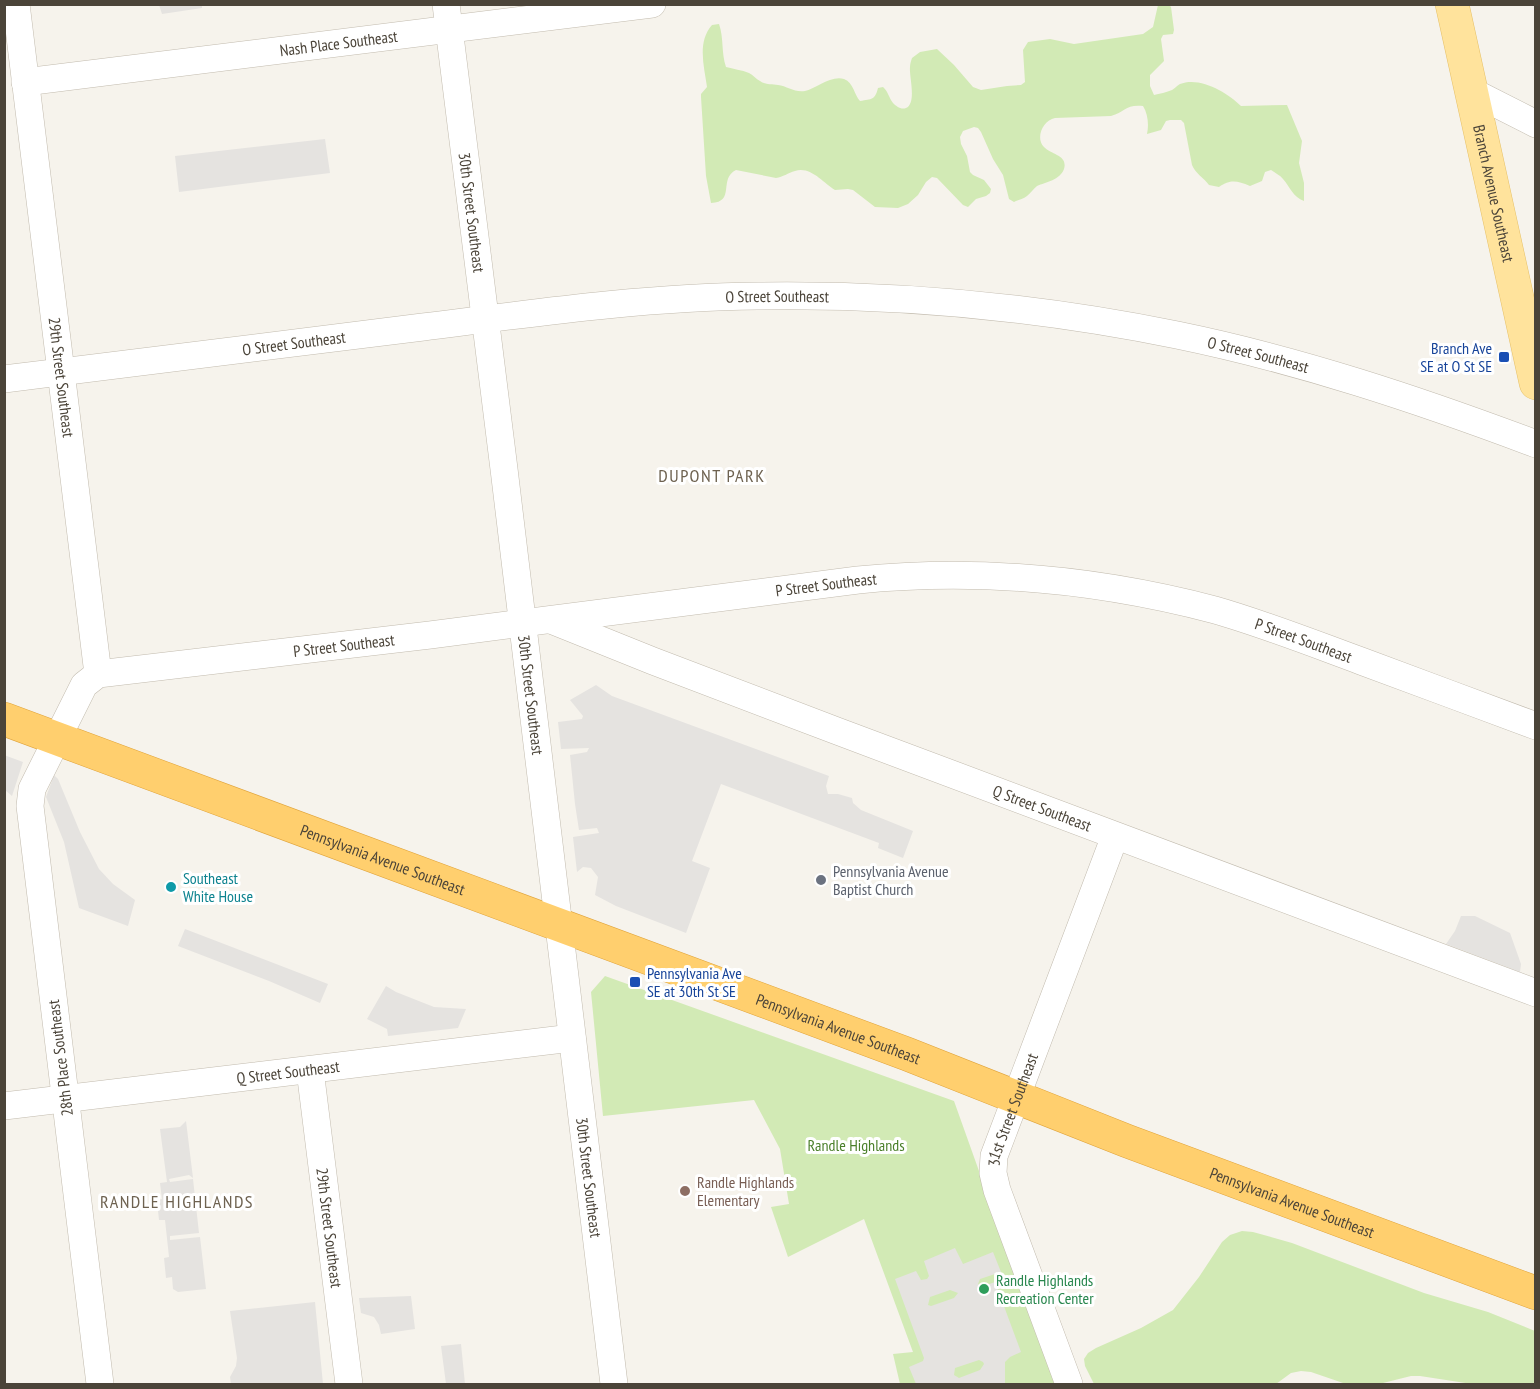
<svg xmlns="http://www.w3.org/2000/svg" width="1540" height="1389" font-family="'PT Sans Narrow',sans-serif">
<rect width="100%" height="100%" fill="#f6f3ec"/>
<path fill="#d2eab5" d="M 1158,5 L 1169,5 L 1171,7 L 1174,30 L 1173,34 L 1163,35 L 1161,39 L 1164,61 L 1150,75 L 1150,86 L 1154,95 C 1159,94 1167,92 1172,90 C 1174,89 1178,85 1180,84 C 1200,76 1228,93 1241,106 L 1287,105 L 1302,141 L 1299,163 L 1304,183 L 1304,201 C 1293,197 1290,187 1283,179 C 1280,175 1275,173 1271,170 L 1265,172 L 1262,181 L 1250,186 C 1237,181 1231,179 1219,187 L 1209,185 C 1204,178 1195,173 1192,165 L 1184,123 L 1181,120 L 1170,120 L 1166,121 L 1161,130 L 1147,134 C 1149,125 1148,114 1143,106 C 1126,104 1125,112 1111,116 L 1055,118 C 1043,120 1035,138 1044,147 C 1052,155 1068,155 1064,169 C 1060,180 1046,182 1037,186 C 1033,189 1031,193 1027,196 C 1023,199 1018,200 1014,202 L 1009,199 L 1003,175 L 993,159 L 981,132 L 978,128 L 974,127 L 963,131 L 960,137 L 961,144 L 967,156 L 970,172 L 973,175 L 984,180 L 991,189 L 990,193 L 986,196 L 976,199 L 968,207 L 963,205 L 937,178 L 932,177 L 926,182 L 918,195 L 908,204 L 898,208 L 875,207 L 853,190 L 848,189 L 835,190 C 823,183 811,166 795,171 C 788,173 783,177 776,178 L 736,170 C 718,179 736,202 711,203 L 706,176 L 701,97 L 701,94 L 707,87 C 704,66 697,42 712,25 L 719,24 C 724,38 721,53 726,67 C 733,69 742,70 749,73 C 753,75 756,79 760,81 C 765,85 772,84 778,85 C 787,86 795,93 805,91 C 815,89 831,75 844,79 C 854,83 854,95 860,101 C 872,99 875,100 878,88 L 883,87 C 888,91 889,98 893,103 C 896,106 901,110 906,108 C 917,103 909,77 910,67 C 910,64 911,61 912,58 L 920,52 L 937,49 L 954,65 L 973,87 L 981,90 L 1007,86 L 1021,85 L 1025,82 L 1023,50 L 1028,42 L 1050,39 L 1074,44 L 1143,34 L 1153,27 Z
M 605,976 L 954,1101 L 1055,1384 L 900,1384 L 893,1354 L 913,1352 L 864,1219 L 788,1257 L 771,1207 L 789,1204 L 780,1149 L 754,1100 L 603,1116 L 591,992 Z
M 1242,1231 L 1253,1232 L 1292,1243 L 1424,1293 L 1488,1312 L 1535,1331 L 1535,1384 L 1472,1384 L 1420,1376 L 1411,1376 L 1379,1384 L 1346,1384 L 1311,1372 L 1301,1371 L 1291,1373 L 1276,1384 L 1094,1384 L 1085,1366 L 1084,1359 L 1088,1353 L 1096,1348 L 1141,1328 L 1173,1310 L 1199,1277 L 1222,1242 L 1230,1235 Z"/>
<path fill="#e5e3e0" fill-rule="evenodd" d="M 159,5 L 159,4 L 202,5 L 202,8 L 162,14 Z
M 325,139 L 330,173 L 179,192 L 175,156 Z
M 596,685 L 612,696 L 829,776 L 826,786 L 828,794 L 838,794 L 852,798 L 853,803 L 861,810 L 913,831 L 903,858 L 878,848 L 879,843 L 721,784 L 692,861 L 710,868 L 686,933 L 616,906 L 595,895 L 598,877 L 591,868 L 583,867 L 577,872 L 573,837 L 599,833 L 597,828 L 579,830 L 575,804 L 570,755 L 587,752 L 589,748 L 561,749 L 558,722 L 582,719 L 583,716 L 570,700 Z
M 4,755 L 23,762 L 12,796 L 5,790 Z
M 54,775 L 58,779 L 80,832 L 99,869 L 113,884 L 135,900 L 128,926 L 79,908 L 64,842 L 46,797 Z
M 1461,916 L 1475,916 L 1510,933 L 1521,964 L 1520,972 L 1446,944 L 1455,931 Z
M 185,929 L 328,984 L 320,1003 L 269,981 L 178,946 Z
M 386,986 L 396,992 L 434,1007 L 466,1009 L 458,1028 L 388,1036 L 387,1029 L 367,1019 Z
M 186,1121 L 193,1178 L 189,1175 L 169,1179 L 170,1182 L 193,1179 L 199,1233 L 170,1236 L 170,1240 L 200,1237 L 206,1289 L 178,1292 L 173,1289 L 172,1277 L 166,1278 L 164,1258 L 169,1257 L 165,1220 L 159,1220 L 157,1201 L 162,1199 L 160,1183 L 167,1182 L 160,1129 L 180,1127 Z
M 955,1248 L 963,1264 L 993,1252 L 1001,1272 L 980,1279 L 978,1284 L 981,1287 L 995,1282 L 1021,1352 L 1010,1357 L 1005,1362 L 1005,1384 L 916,1384 L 909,1367 L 923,1361 L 924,1358 L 895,1279 L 916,1271 L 921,1280 L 927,1279 L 929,1276 L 924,1261 ZM 950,1290 L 958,1293 L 954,1298 L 931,1306 L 928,1305 L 930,1297 ZM 979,1360 L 983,1362 L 984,1364 L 980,1370 L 959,1378 L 954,1375 L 955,1368 Z
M 411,1296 L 415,1329 L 381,1334 L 379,1325 L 374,1317 L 361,1313 L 359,1298 Z
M 315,1302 L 323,1384 L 231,1384 L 230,1377 L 236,1366 L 237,1358 L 230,1311 Z
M 461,1344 L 465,1384 L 446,1384 L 441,1346 Z"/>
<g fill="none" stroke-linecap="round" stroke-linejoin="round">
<defs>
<g id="minor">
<path id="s1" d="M 16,4 L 98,674"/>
<path id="s2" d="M 446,4 L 504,469 L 614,1384"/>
<path id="s3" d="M 25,82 L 652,4"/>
<path d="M 1471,91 L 1536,124"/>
<path id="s4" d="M 4,379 C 144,362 284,344 423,327 C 534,313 646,297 758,296 C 897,294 1040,307 1177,335 C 1299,360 1419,400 1536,444"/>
<path id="s5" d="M 551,620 L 653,661 L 837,731 L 1536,993"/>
<path id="s6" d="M 310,1070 L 349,1384"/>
<path id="s7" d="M 4,1106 L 572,1038"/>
<path id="s8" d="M 100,1384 L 30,806 L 32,789 L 84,685 L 98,674 L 430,635 L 858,580 C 979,568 1097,579 1215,610 C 1264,624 1312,643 1361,661 C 1419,683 1478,704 1536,726"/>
<path id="s9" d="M 1069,1384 L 997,1190 L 993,1173 L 994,1156 L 1115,836"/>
</g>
<g id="major">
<path id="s10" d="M 1452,4 L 1536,383"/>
</g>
<g id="highway">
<path id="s11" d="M 4,719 L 907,1054 L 1127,1141 L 1536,1293"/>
</g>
</defs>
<use href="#minor" stroke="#c2bbae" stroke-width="28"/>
<use href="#major" stroke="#e6c16a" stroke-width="34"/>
<use href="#highway" stroke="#e0a43c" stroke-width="34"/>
<use href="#minor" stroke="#fff" stroke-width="27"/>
<use href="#major" stroke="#ffe39c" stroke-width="33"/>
<use href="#highway" stroke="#ffcf6e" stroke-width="33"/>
</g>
<g fill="#1a4fb4" stroke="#fff" stroke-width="2">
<rect x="1498" y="351" width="12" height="12" rx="3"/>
<rect x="629" y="976" width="12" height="12" rx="3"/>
</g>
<circle fill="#6b7280" stroke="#fff" stroke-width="2" cx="821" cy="880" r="6"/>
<circle fill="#0f9aa8" stroke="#fff" stroke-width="2" cx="171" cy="887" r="6"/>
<circle fill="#8d6e63" stroke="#fff" stroke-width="2" cx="685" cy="1191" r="6"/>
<circle fill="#2e9e5b" stroke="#fff" stroke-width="2" cx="984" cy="1289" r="6"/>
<g text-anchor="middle" stroke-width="6" stroke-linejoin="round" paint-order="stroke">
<g font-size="16" fill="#4b4439" stroke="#fff">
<text dy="6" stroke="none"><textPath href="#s3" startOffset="316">Nash Place Southeast</textPath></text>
<text dy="6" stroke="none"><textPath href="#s10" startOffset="194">Branch Avenue Southeast</textPath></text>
<text dy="6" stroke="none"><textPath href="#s2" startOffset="210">30th Street Southeast</textPath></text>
<text dy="6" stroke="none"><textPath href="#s4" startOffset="778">O Street Southeast</textPath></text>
<text dy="6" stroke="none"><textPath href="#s4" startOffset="292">O Street Southeast</textPath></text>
<text dy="6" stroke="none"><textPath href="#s4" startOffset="1264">O Street Southeast</textPath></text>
<text dy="6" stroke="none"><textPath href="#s1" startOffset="376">29th Street Southeast</textPath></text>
<text dy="6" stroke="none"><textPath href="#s8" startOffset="1467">P Street Southeast</textPath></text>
<text dy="6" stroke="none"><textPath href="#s8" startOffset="1953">P Street Southeast</textPath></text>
<text dy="6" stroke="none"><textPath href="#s8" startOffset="981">P Street Southeast</textPath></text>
<text dy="6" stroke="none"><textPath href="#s2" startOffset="696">30th Street Southeast</textPath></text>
<text dy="6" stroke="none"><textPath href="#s5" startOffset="526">Q Street Southeast</textPath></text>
<text dy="6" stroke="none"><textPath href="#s11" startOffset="404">Pennsylvania Avenue Southeast</textPath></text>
<text dy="6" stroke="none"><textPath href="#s11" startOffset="890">Pennsylvania Avenue Southeast</textPath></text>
<text transform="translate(60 1058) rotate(-97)" y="6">28th Place Southeast</text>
<text dy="6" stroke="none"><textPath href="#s7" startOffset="286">Q Street Southeast</textPath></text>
<text dy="6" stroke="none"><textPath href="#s9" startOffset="291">31st Street Southeast</textPath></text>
<text dy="6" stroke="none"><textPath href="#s2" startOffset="1182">30th Street Southeast</textPath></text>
<text dy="6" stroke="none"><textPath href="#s11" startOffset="1376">Pennsylvania Avenue Southeast</textPath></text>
<text dy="6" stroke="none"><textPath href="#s6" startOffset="159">29th Street Southeast</textPath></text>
</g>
<g font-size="16" fill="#164399" stroke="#fff" text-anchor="end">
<text x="1492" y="354">Branch Ave<tspan x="1492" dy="18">SE at O St SE</tspan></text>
<text x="647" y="979" text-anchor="start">Pennsylvania Ave<tspan x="647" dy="18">SE at 30th St SE</tspan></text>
</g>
<g font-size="16" fill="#5b616d" stroke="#fff" text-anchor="start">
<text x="833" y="877">Pennsylvania Avenue<tspan x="833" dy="18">Baptist Church</tspan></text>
</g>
<g font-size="16" fill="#0d838f" stroke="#fff" text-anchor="start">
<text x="183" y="884">Southeast<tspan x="183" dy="18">White House</tspan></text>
</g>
<g font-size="16" fill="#4a7f2a" stroke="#fff">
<text x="856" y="1151">Randle Highlands</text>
</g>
<g font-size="16" fill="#785e54" stroke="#fff" text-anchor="start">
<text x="697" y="1188">Randle Highlands<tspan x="697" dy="18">Elementary</tspan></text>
</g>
<g font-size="16" fill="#27864d" stroke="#fff" text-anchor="start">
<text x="996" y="1286">Randle Highlands<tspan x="996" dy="18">Recreation Center</tspan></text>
</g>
<g font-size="18" letter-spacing="1.5" fill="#6e6250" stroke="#fff">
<text x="712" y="482">DUPONT PARK</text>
<text x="177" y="1208">RANDLE HIGHLANDS</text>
</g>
</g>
<rect width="1540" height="1389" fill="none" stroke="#4b4439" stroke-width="12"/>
</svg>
